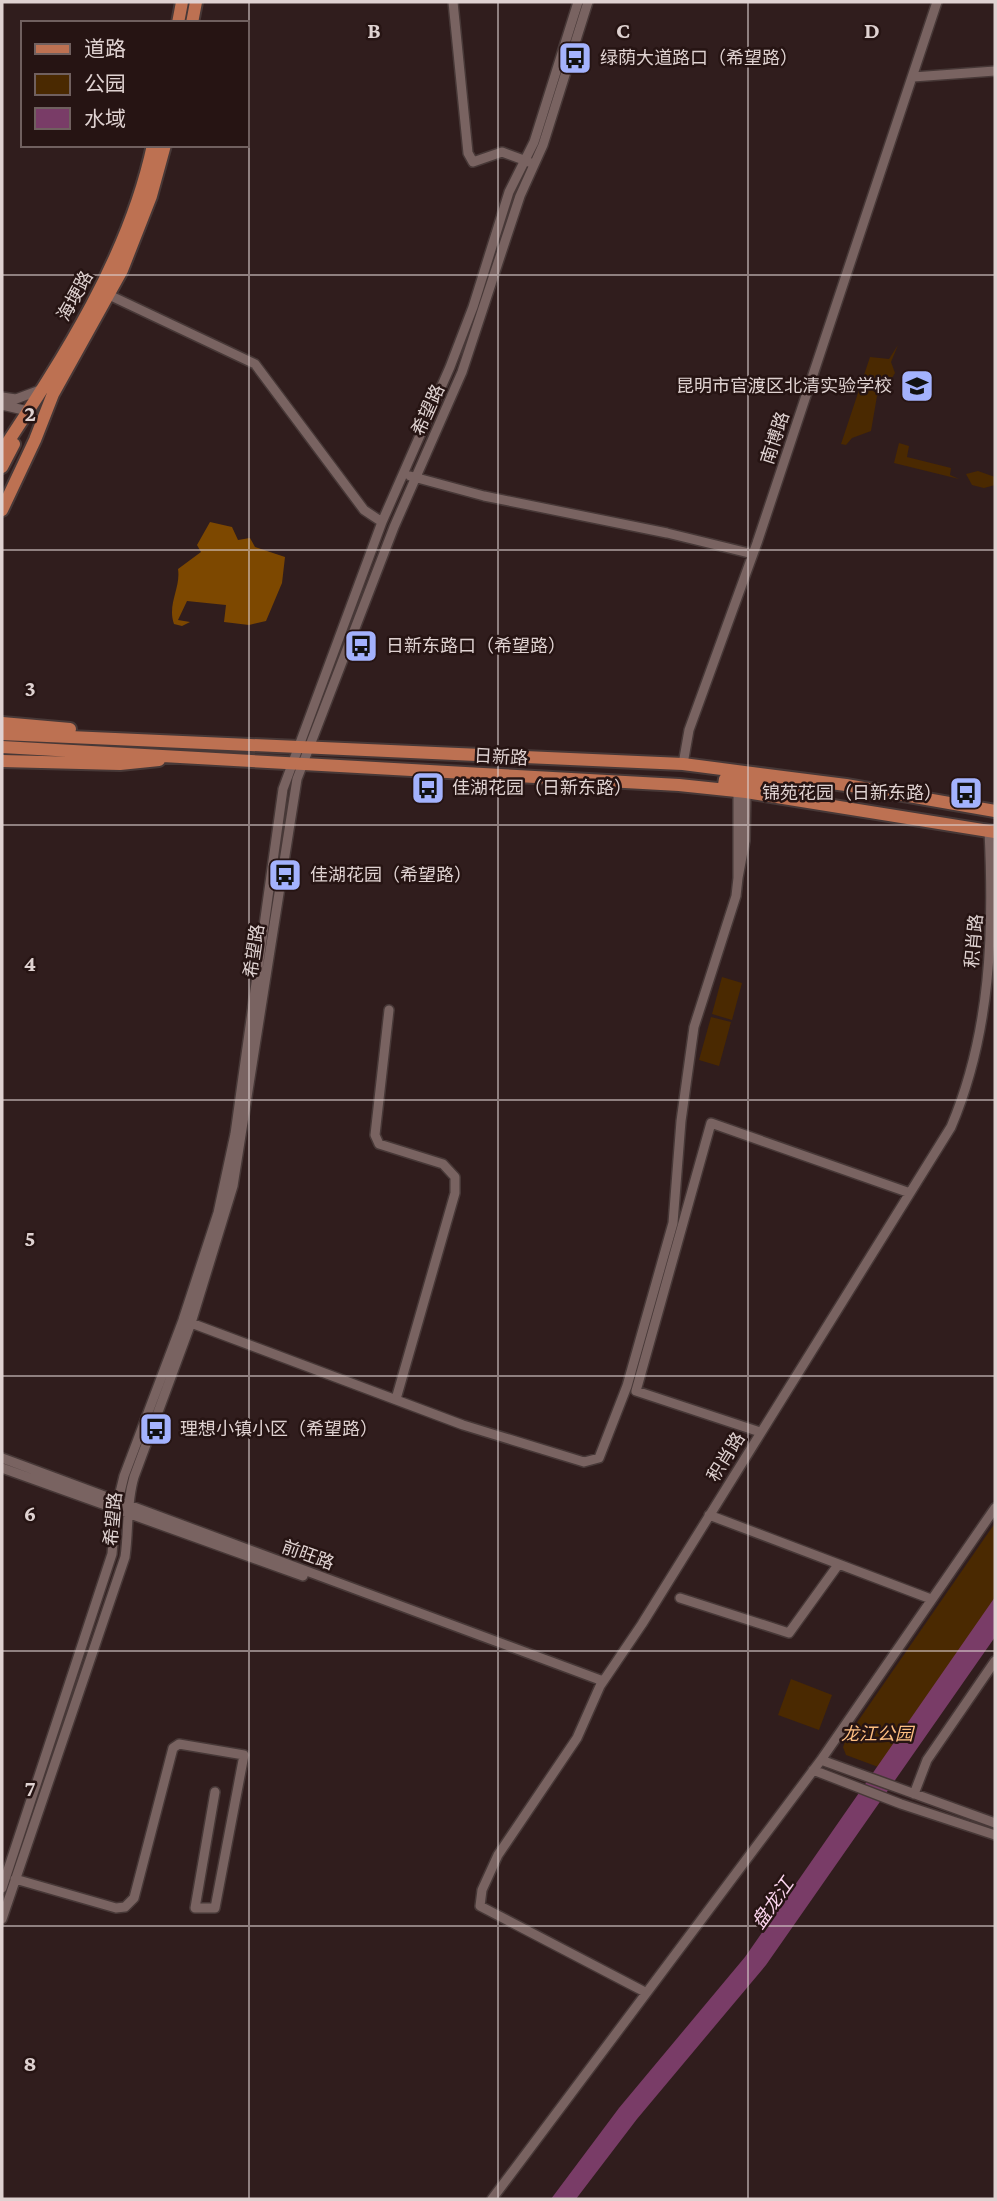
<svg xmlns="http://www.w3.org/2000/svg" width="997" height="2201" font-family="'Crimson Pro','Noto Sans SC',serif">
<rect width="100%" height="100%" fill="#301d1d"/>
<path fill="#4a2901" d="M 898,345 L 891,362 L 895,373 L 883,393 L 877,396 L 871,431 L 852,438 L 846,445 L 841,444 L 870,357 L 889,359 Z
M 899,443 L 909,446 L 907,457 L 951,468 L 950,475 L 959,479 L 894,463 Z
M 978,471 L 995,477 L 995,485 L 984,488 L 972,485 L 966,474 Z
M 722,977 L 742,983 L 732,1020 L 712,1014 Z
M 711,1017 L 731,1022 L 719,1066 L 699,1060 Z
M 995,1523 L 995,1599 L 881,1768 L 846,1755 L 843,1747 L 847,1737 Z
M 791,1679 L 832,1695 L 819,1730 L 778,1715 Z"/>
<path fill="#7d4800" d="M 210,522 L 232,527 L 238,540 L 250,538 L 255,547 L 285,557 L 282,583 L 266,621 L 249,625 L 224,622 L 226,605 L 187,601 L 178,620 L 190,622 L 182,626 L 174,624 C 167,604 181,588 178,569 L 201,552 L 197,545 Z"/>
<path fill="#793c67" d="M 995,1597 L 995,1637 L 766,1965 L 637,2119 L 576,2199 L 551,2199 L 619,2108 L 745,1957 Z"/>
<g fill="none" stroke-linecap="round" stroke-linejoin="round">
<defs>
<path id="minor" d="M 453,2 L 468,153 L 473,162 L 502,152 L 529,162
M 913,77 L 995,71
M 109,295 L 255,364 L 364,510 L 382,522
M 2,397 L 16,399 L 40,390
M 2,405 L 28,411
M 410,476 L 484,496 L 667,533 L 753,554
M 683,764 L 689,730 L 757,543 L 937,2
M 738,791 L 738,878 L 745,841 L 746,792
M 389,1010 L 375,1135 L 379,1144 L 443,1164 L 455,1177 L 455,1193 L 396,1399
M 191,1323 L 463,1425 L 584,1462 L 599,1458 L 627,1386 L 673,1223 L 681,1121 L 694,1027 L 736,896 L 738,878
M 760,1432 L 636,1391 L 711,1123 L 910,1193
M 2,1458 L 603,1681
M 2,1468 L 303,1576
M 709,1515 L 931,1599
M 680,1598 L 789,1633 L 838,1565
M 821,1760 L 995,1823
M 813,1770 L 901,1804 L 995,1835
M 914,1794 L 927,1760 L 995,1661
M 15,1879 L 116,1908 L 125,1907 L 134,1898 L 173,1748 L 179,1744 L 244,1755 L 215,1908 L 195,1908 L 215,1792
M 2,1888 L 112,1554 L 116,1509 L 124,1476 L 183,1320 L 218,1213 L 235,1134 L 283,789 L 382,522 L 450,367 L 473,307 L 509,192 L 534,142 L 578,2
M 2,1919 L 125,1557 C 129,1529 126,1504 134,1477 L 191,1323 L 233,1186 L 297,779 L 394,527 L 462,372 L 520,196 L 543,145 L 588,2
M 645,1992 L 480,1906 L 482,1890 L 498,1855 L 577,1738 L 600,1686 L 642,1624 L 951,1127 C 991,1033 994,931 989,831
M 492,2199 L 821,1760 L 995,1508"/>
<path id="major" d="M 178,23 L 182,2
M 192,23 L 196,2
M 2,451 C 64,357 129,257 153,145
M 2,467 L 14,444
M 2,510 L 35,440 L 53,394 L 122,270 L 151,196 L 165,145
M 2,723 L 70,729
M 2,734 L 683,764 L 846,785 L 995,811
M 2,747 L 679,785 L 746,792 L 995,832
M 2,761 L 120,764 L 159,760
M 732,790 L 724,785 L 725,779 L 786,788 L 814,787"/>
</defs>
<use href="#minor" stroke="#473837" stroke-width="12"/>
<use href="#major" stroke="#473837" stroke-width="16"/>
<use href="#minor" stroke="#796361" stroke-width="9"/>
<use href="#major" stroke="#bd7152" stroke-width="12"/>
</g>
<path fill="none" stroke="#dfd2d1" stroke-width="2" stroke-opacity="0.55" d="M 249,2 L 249,2199M 498,2 L 498,2199M 748,2 L 748,2199M 2,275 L 995,275M 2,550 L 995,550M 2,825 L 995,825M 2,1100 L 995,1100M 2,1376 L 995,1376M 2,1651 L 995,1651M 2,1926 L 995,1926"/>
<defs>
<symbol id="bus-square" viewBox="-11 -11 22 22"><rect x="-9" y="-9" width="18" height="18" rx="4" fill="#a3b2fd" stroke="#261413"/><path d="M-5-6H5V4H4V6H2V4H-2V6H-4V4H-5ZM-3.5-4V0h7V-4ZM-3.5 1.2v1.5H-2V1.2ZM2 1.2v1.5H3.5V1.2Z" fill="#111"/></symbol>
<symbol id="school-square" viewBox="-11 -11 22 22"><rect x="-9" y="-9" width="18" height="18" rx="4" fill="#a3b2fd" stroke="#261413"/><path d="M0-5L7-2L0 1L-7-2ZM-4 1L0 2.5L4 1V4Q0 6-4 4Z" fill="#111"/></symbol>
</defs>
<g fill-rule="evenodd">
<use href="#bus-square" x="556" y="39" width="38" height="38"/>
<use href="#school-square" x="898" y="367" width="38" height="38"/>
<use href="#bus-square" x="342" y="627" width="38" height="38"/>
<use href="#bus-square" x="409" y="769" width="38" height="38"/>
<use href="#bus-square" x="947" y="774" width="38" height="38"/>
<use href="#bus-square" x="266" y="856" width="38" height="38"/>
<use href="#bus-square" x="137" y="1410" width="38" height="38"/>
</g>
<g text-anchor="middle" stroke-width="5" stroke-linejoin="round" paint-order="stroke">
<g font-size="18" fill="#dfd2d1" stroke="#261413" text-anchor="start">
<text x="600" y="64">绿荫大道路口（希望路）</text>
<text x="892" y="392" text-anchor="end">昆明市官渡区北清实验学校</text>
<text x="386" y="652">日新东路口（希望路）</text>
<text x="452" y="794">佳湖花园（日新东路）</text>
<text x="942" y="799" text-anchor="end">锦苑花园（日新东路）</text>
<text x="310" y="881">佳湖花园（希望路）</text>
<text x="180" y="1435">理想小镇小区（希望路）</text>
</g>
<g font-size="18" fill="#dfd2d1" stroke="#261413">
<text transform="translate(75 296) rotate(-61)" y="6">海埂路</text>
<text transform="translate(428 410) rotate(-66)" y="6">希望路</text>
<text transform="translate(775 438) rotate(-72)" y="6">南博路</text>
<text transform="translate(501 757) rotate(3)" y="6">日新路</text>
<text transform="translate(974 941) rotate(-85)" y="6">积肖路</text>
<text transform="translate(254 951) rotate(-82)" y="6">希望路</text>
<text transform="translate(726 1457) rotate(-58)" y="6">积肖路</text>
<text transform="translate(113 1519) rotate(-85)" y="6">希望路</text>
<text transform="translate(308 1555) rotate(20)" y="6">前旺路</text>
</g>
<g font-size="18" font-style="italic" fill="#fdbe81" stroke="#261413">
<text x="877" y="1740">龙江公园</text>
</g>
<g font-size="19" font-style="italic" fill="#fbd4ed" stroke="#261413">
<text transform="translate(772 1903) rotate(-55)" y="7">盘龙江</text>
</g>
</g>
<g font-size="23" text-anchor="middle" font-weight="bold" fill="#dfd2d1" stroke="#261413" stroke-width="5" stroke-linejoin="round" paint-order="stroke">
<text x="374" y="38">B</text>
<text x="623" y="38">C</text>
<text x="872" y="38">D</text>
<text x="30" y="421">2</text>
<text x="30" y="696">3</text>
<text x="30" y="971">4</text>
<text x="30" y="1246">5</text>
<text x="30" y="1521">6</text>
<text x="30" y="1796">7</text>
<text x="30" y="2071">8</text>
</g>
<rect width="997" height="2201" fill="none" stroke="#dfd2d1" stroke-width="7"/>
<rect x="21" y="21" width="228" height="126" fill="#261413" stroke="#70605f" stroke-width="2"/>
<rect x="35" y="44" width="35" height="10" fill="#bd7152" stroke="#70605f" stroke-width="2"/>
<text x="84" y="56" font-size="21" fill="#dfd2d1">道路</text>
<rect x="35" y="74" width="35" height="21" fill="#4a2901" stroke="#70605f" stroke-width="2"/>
<text x="84" y="91" font-size="21" fill="#dfd2d1">公园</text>
<rect x="35" y="108" width="35" height="21" fill="#793c67" stroke="#70605f" stroke-width="2"/>
<text x="84" y="126" font-size="21" fill="#dfd2d1">水域</text>
</svg>
